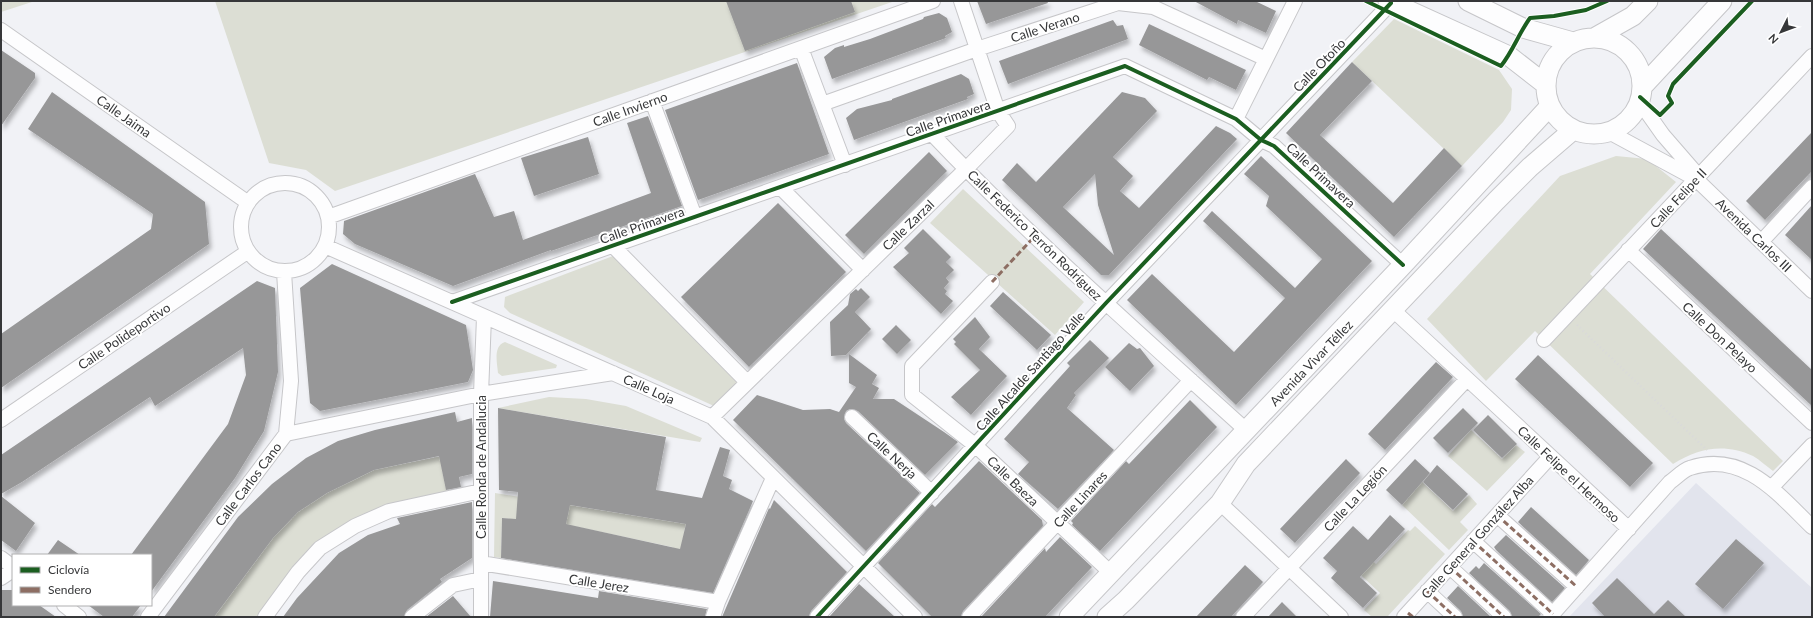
<svg xmlns="http://www.w3.org/2000/svg" width="1813" height="618" font-family="Lato,sans-serif">
<defs>
<filter id="shadow"><feDropShadow dx="2.5" dy="4.5" stdDeviation="2" flood-color="#0004"/></filter>
</defs>
<rect width="100%" height="100%" fill="#f1f2f6"/>
<path fill="#e2e4ed" d="M 1696,483 L 1812,588 L 1812,617 L 1569,617 Z"/>
<path fill="#dcded4" d="M 1,1 L 35,1 L 1,12 Z
M 215,1 L 895,1 L 335,191 L 306,170 L 269,163 Z
M 1394,19 L 1499,70 L 1512,89 L 1511,110 L 1503,122 L 1462,166 L 1352,62 Z
M 1616,156 L 1647,159 L 1676,182 L 1590,274 L 1783,461 L 1773,471 C 1766,466 1760,460 1753,456 C 1724,443 1699,448 1673,464 L 1535,331 L 1486,381 L 1427,319 L 1560,176 Z
M 963,189 L 1084,302 L 1055,335 L 930,223 Z
M 613,256 L 738,382 L 714,406 L 510,313 L 504,307 L 505,297 Z
M 505,342 L 557,365 L 556,368 L 502,376 L 498,373 C 497,362 493,346 505,342 Z
M 549,397 L 586,399 L 626,406 L 702,438 L 700,442 L 498,408 Z
M 1471,430 L 1502,459 L 1516,445 L 1525,452 L 1487,491 L 1448,456 Z
M 442,456 L 441,464 L 447,493 L 360,516 L 260,617 L 214,617 L 273,538 L 298,512 L 327,493 L 374,470 Z
M 1422,482 L 1453,511 L 1469,495 L 1477,504 L 1460,522 L 1468,530 L 1449,550 L 1402,505 Z
M 495,493 L 686,524 L 680,552 L 672,547 L 578,527 L 502,518 L 501,558 L 494,557 Z
M 1415,526 L 1445,554 L 1388,616 L 1372,617 L 1364,610 L 1380,593 L 1349,564 L 1361,551 L 1376,564 L 1408,530 L 1410,531 Z"/>
<path fill="#979798" fill-rule="evenodd" filter="url(#shadow)" d="M 726,1 L 851,1 L 855,12 L 745,51 Z
M 977,1 L 1047,1 L 1048,3 L 986,24 Z
M 1194,1 L 1255,1 L 1276,11 L 1266,33 L 1238,20 L 1237,24 Z
M 939,13 L 947,18 L 952,32 L 945,36 L 946,38 L 832,79 L 824,57 L 835,48 L 844,45 L 844,47 L 870,39 L 923,19 L 924,17 Z
M 1113,20 L 1117,26 L 1123,25 L 1128,39 L 1008,84 L 999,61 Z
M 1149,24 L 1246,70 L 1236,90 L 1209,77 L 1207,80 L 1139,45 Z
M 1,50 L 35,73 L 35,78 L 1,126 Z
M 1352,62 L 1372,81 L 1320,135 L 1393,203 L 1444,148 L 1462,166 L 1394,237 L 1286,133 Z
M 797,63 L 829,154 L 698,200 L 665,110 Z
M 961,74 L 969,79 L 974,94 L 967,97 L 968,99 L 854,140 L 846,118 L 857,109 L 892,100 L 892,99 Z
M 52,92 L 205,202 L 209,244 L 1,388 L 1,334 L 151,229 L 153,214 L 28,129 Z
M 1122,92 L 1145,98 L 1157,111 L 1113,157 L 1133,176 L 1120,191 L 1139,208 L 1216,126 L 1230,133 L 1237,139 L 1109,275 L 1101,275 L 1002,180 L 1017,163 L 1036,182 ZM 1095,174 L 1098,205 L 1114,255 L 1063,207 Z
M 648,116 L 682,206 L 679,207 L 551,251 L 551,250 L 453,286 L 355,244 L 343,234 L 344,221 L 475,174 L 494,217 L 514,211 L 523,240 L 651,193 L 627,123 Z
M 1812,132 L 1812,171 L 1765,220 L 1746,201 Z
M 588,137 L 599,174 L 534,196 L 521,158 Z
M 929,152 L 947,171 L 864,254 L 845,235 Z
M 1261,156 L 1372,261 L 1236,405 L 1127,300 L 1152,274 L 1234,352 L 1285,298 L 1203,221 L 1212,211 L 1295,288 L 1322,259 L 1266,206 L 1269,196 L 1244,174 Z
M 778,203 L 846,272 L 749,367 L 681,297 Z
M 1812,205 L 1812,260 L 1785,235 Z
M 923,229 L 951,257 L 946,262 L 954,270 L 946,278 L 949,282 L 944,288 L 947,291 L 945,294 L 953,301 L 941,314 L 893,267 L 909,253 L 904,248 Z
M 1661,229 L 1812,370 L 1812,406 L 1643,249 Z
M 332,264 L 466,325 L 473,370 L 468,382 L 320,411 L 310,403 L 300,288 Z
M 257,281 L 275,288 L 278,372 L 264,431 L 235,478 L 151,592 L 151,555 L 131,555 L 228,424 L 246,375 L 243,348 L 155,406 L 150,397 L 22,482 L 1,494 L 1,455 Z
M 861,288 L 870,297 L 855,312 L 871,329 L 846,355 L 831,356 L 830,322 L 848,305 L 850,294 L 856,289 L 858,291 Z
M 1003,292 L 1051,335 L 1037,350 L 990,306 Z
M 975,317 L 990,337 L 979,349 L 1007,376 L 971,415 L 951,397 L 980,370 L 954,344 L 956,342 L 953,339 Z
M 896,325 L 911,340 L 897,354 L 882,339 Z
M 1090,340 L 1109,358 L 1074,393 L 1076,395 L 1067,408 L 1114,450 L 1058,509 L 1018,474 L 1029,462 L 1004,439 L 1070,366 L 1067,363 Z
M 1129,343 L 1137,349 L 1140,348 L 1154,366 L 1130,391 L 1105,367 Z
M 849,354 L 877,375 L 872,384 L 879,388 L 873,399 L 894,399 L 944,432 L 958,442 L 925,475 L 858,411 L 850,409 L 846,411 L 844,419 L 846,423 L 920,493 L 866,551 L 733,420 L 757,395 L 803,410 L 830,409 L 839,412 L 856,387 L 849,383 Z
M 1538,355 L 1653,463 L 1630,487 L 1515,379 Z
M 1436,362 L 1453,377 L 1385,450 L 1368,434 Z
M 1190,400 L 1217,427 L 1100,551 L 1072,525 L 1073,523 L 1071,521 L 1126,461 L 1129,464 Z
M 498,408 L 666,437 L 656,490 L 702,498 L 720,447 L 730,450 L 723,476 L 732,480 L 729,489 L 753,501 L 713,593 L 501,558 L 502,518 L 516,519 L 518,492 L 499,490 ZM 570,505 L 686,524 L 680,549 L 566,524 Z
M 1463,408 L 1478,423 L 1448,453 L 1433,438 Z
M 455,412 L 457,422 L 472,418 L 472,474 L 459,477 L 461,487 L 446,490 L 439,456 L 374,470 L 327,493 L 298,512 L 273,538 L 214,617 L 164,617 L 238,517 L 272,484 L 306,458 L 338,441 L 375,430 Z
M 1488,415 L 1517,444 L 1502,458 L 1473,430 Z
M 1346,459 L 1360,473 L 1295,543 L 1280,529 Z
M 1415,459 L 1430,473 L 1402,505 L 1386,490 Z
M 979,461 L 1042,520 L 1043,526 L 963,611 L 961,617 L 932,617 L 878,563 L 932,504 L 935,507 Z
M 1437,465 L 1468,494 L 1453,510 L 1423,482 Z
M 1,496 L 35,523 L 16,551 L 1,540 Z
M 774,500 L 847,572 L 811,611 L 809,617 L 722,617 L 769,508 L 770,509 Z
M 472,502 L 472,558 L 440,579 L 442,582 L 407,610 L 404,617 L 283,617 L 297,598 L 339,553 L 368,535 L 400,524 L 397,518 Z
M 1531,507 L 1589,560 L 1576,575 L 1518,522 Z
M 1390,515 L 1405,529 L 1360,577 L 1377,593 L 1363,608 L 1331,578 L 1337,571 L 1323,558 L 1353,526 L 1368,540 Z
M 1506,535 L 1565,588 L 1552,602 L 1496,550 L 1494,547 Z
M 1060,537 L 1092,567 L 1045,617 L 981,617 L 1045,548 L 1046,552 Z
M 1736,539 L 1764,563 L 1723,609 L 1695,584 Z
M 58,540 L 80,555 L 47,555 Z
M 1484,563 L 1541,614 L 1538,617 L 1512,617 L 1510,611 L 1469,573 L 1476,566 L 1479,569 Z
M 1245,565 L 1263,582 L 1231,617 L 1196,617 Z
M 1617,578 L 1654,614 L 1668,600 L 1686,617 L 1605,617 L 1592,603 Z
M 493,581 L 598,598 L 599,591 L 707,609 L 705,617 L 490,617 Z
M 859,584 L 895,617 L 829,617 Z
M 1458,586 L 1491,617 L 1463,617 L 1461,611 L 1447,598 Z
M 1,590 L 13,590 L 13,605 L 39,605 L 56,617 L 1,617 Z
M 453,596 L 471,617 L 426,617 Z
M 1282,602 L 1297,617 L 1268,617 Z
M 88,605 L 141,605 L 132,617 L 104,617 Z"/>
<g fill="none" stroke-linecap="round" stroke-linejoin="round">
<defs>
<path id="street" d="M 1,30 L 247,202
M 801,48 L 845,165
M 652,101 L 695,217
M 1639,101 L 1663,135 L 1696,173 L 1696,178
M 822,104 L 977,49 L 1118,3 L 1153,7 L 1266,59
M 1236,119 L 1295,1
M 1609,132 L 1696,179 L 1812,291
M 932,134 C 1031,238 1140,334 1246,430
M241 227a44 44 0 1 1 88 0a44 44 0 1 1-88 0Z
M 780,187 L 863,270
M 328,217 L 933,1
M 1761,242 L 1812,187
M 325,246 L 712,417 L 915,617
M 613,246 L 747,382
M 1628,250 L 1812,423
M 284,272 L 291,381 L 286,434
M 992,282 L 912,366 L 912,395 L 976,446 L 1111,573
M 452,302 L 1125,66 L 1236,119 L 1261,140 L 1274,146 L 1403,265
M 1393,310 L 1629,529
M 1544,340 L 1812,56
M 712,417 L 966,169 L 1008,126 L 998,111 L 961,1
M 852,417 L 932,493
M 1,420 L 247,252
M 1771,488 L 1812,445
M 1220,503 L 1341,617
M 1497,515 L 1577,587
M 1473,541 L 1553,614
M 1,558 L 13,567
M 481,563 L 718,602
M 1450,567 L 1504,617
M 1,578 L 13,570
M 1427,591 L 1455,617
M 64,605 L 79,617
M 148,617 L 286,434 L 481,394 L 613,373
M 265,617 L 298,572 L 320,548 L 355,526 L 389,511 L 481,491
M 412,617 L 453,585 L 481,579
M 481,617 L 481,394 L 484,317
M 713,617 L 718,602 L 773,478
M 817,617 L 1106,303 L 1391,3
M 969,617 L 1191,380
M 1243,617 L 1467,379
M 1404,617 L 1550,457
M 1550,617 L 1670,482 C 1676,478 1683,470 1690,468 C 1743,450 1778,494 1812,527"/>
<path id="secondary" d="M 1388,1 L 1509,56 L 1545,84
M 1468,1 L 1523,28 L 1573,42
M 1594,38 L 1633,16 L 1648,1
M1546 86a48 48 0 1 1 96 0a48 48 0 1 1-96 0Z
M 1642,87 L 1722,1
M 1069,617 L 1403,265 L 1550,106
M 1107,617 L 1126,600 L 1220,503 L 1246,464 L 1496,201 L 1530,167 L 1573,130"/>
</defs>
<use href="#street" stroke="#c6c6c9" stroke-width="16"/>
<use href="#secondary" stroke="#c6c6c9" stroke-width="21"/>
<path stroke="#d9d9da" stroke-width="2.5" stroke-dasharray="1 3" stroke-linecap="butt" d="M 1577,325 L 1707,450"/>
<use href="#street" stroke="#fdfdfe" stroke-width="14"/>
<use href="#secondary" stroke="#fdfdfe" stroke-width="19"/>
<path stroke="#8d6e63" stroke-width="3" stroke-dasharray="6 3" stroke-linecap="butt" d="M 992,282 L 1035,236
M 1497,515 L 1577,587
M 1473,541 L 1553,614
M 1450,567 L 1504,617
M 1427,591 L 1455,617
M 1408,613 L 1413,617"/>
<defs>
<path id="cycleway" d="M 1366,1 L 1501,66 C 1513,51 1519,33 1530,18 L 1554,16 L 1586,10 L 1607,1
M 1640,97 L 1660,115 L 1672,103 L 1668,96 L 1673,84 L 1752,1
M 452,302 L 1125,66 L 1236,119 L 1261,140 L 1274,146 L 1403,265
M 817,617 L 1106,303 L 1391,3"/>
</defs>
<use href="#cycleway" stroke="#fff" stroke-width="6"/>
<use href="#cycleway" stroke="#1b5e20" stroke-width="4"/>
</g>
<g text-anchor="middle" stroke-width="4" stroke-linejoin="round" paint-order="stroke">
<g font-size="13" fill="#363739" stroke="#fff">
<text transform="translate(1045 27) rotate(-18)" y="5">Calle Verano</text>
<text transform="translate(1319 65) rotate(-46)" y="5">Calle Otoño</text>
<text transform="translate(630 109) rotate(-20)" y="5">Calle Invierno</text>
<text transform="translate(124 116) rotate(35)" y="5">Calle Jaima</text>
<text transform="translate(948 118) rotate(-19)" y="5">Calle Primavera</text>
<text transform="translate(1321 175) rotate(43)" y="5">Calle Primavera</text>
<text transform="translate(1678 198) rotate(-47)" y="5">Calle Felipe II</text>
<text transform="translate(642 225) rotate(-19)" y="5">Calle Primavera</text>
<text transform="translate(908 225) rotate(-44)" y="5">Calle Zarzal</text>
<text transform="translate(1035 235) rotate(44)" y="5">Calle Federico Terrón Rodríguez</text>
<text transform="translate(1754 235) rotate(44)" y="5">Avenida Carlos III</text>
<text transform="translate(124 336) rotate(-34)" y="5">Calle Polideportivo</text>
<text transform="translate(1720 337) rotate(43)" y="5">Calle Don Pelayo</text>
<text transform="translate(1311 363) rotate(-46)" y="5">Avenida Vivar Téllez</text>
<text transform="translate(1030 371) rotate(-48)" y="5">Calle Alcalde Santiago Valle</text>
<text transform="translate(649 389) rotate(24)" y="5">Calle Loja</text>
<text transform="translate(892 455) rotate(43)" y="5">Calle Nerja</text>
<text transform="translate(481 467) rotate(-90)" y="5">Calle Ronda de Andalucia</text>
<text transform="translate(1569 474) rotate(43)" y="5">Calle Felipe el Hermoso</text>
<text transform="translate(1013 481) rotate(44)" y="5">Calle Baeza</text>
<text transform="translate(248 484) rotate(-53)" y="5">Calle Carlos Cano</text>
<text transform="translate(1355 498) rotate(-47)" y="5">Calle La Legión</text>
<text transform="translate(1080 499) rotate(-47)" y="5">Calle Linares</text>
<text transform="translate(1477 537) rotate(-48)" y="5">Calle General González Alba</text>
<text transform="translate(599 583) rotate(9)" y="5">Calle Jerez</text>
</g>
</g>
<rect width="1813" height="618" fill="none" stroke="#363739" stroke-width="4"/>
<rect x="12" y="554" width="140" height="52" fill="#ffffff" stroke="#afafb0"/>
<rect x="20" y="567" width="20" height="6" fill="#1b5e20" stroke="#afafb0"/>
<text x="48" y="574" font-size="12" fill="#363739">Ciclovía</text>
<rect x="20" y="587" width="20" height="6" fill="#8d6e63" stroke="#afafb0"/>
<text x="48" y="594" font-size="12" fill="#363739">Sendero</text>
<g transform="translate(1781 32) rotate(228)" stroke="#ffffff" stroke-width="3" paint-order="stroke">
<path d="M0-3L7 15L0 10L-7 15Z" fill="#363739"/>
<text y="-6" font-size="11" font-weight="bold" text-anchor="middle" fill="#363739">N</text>
</g>
</svg>
